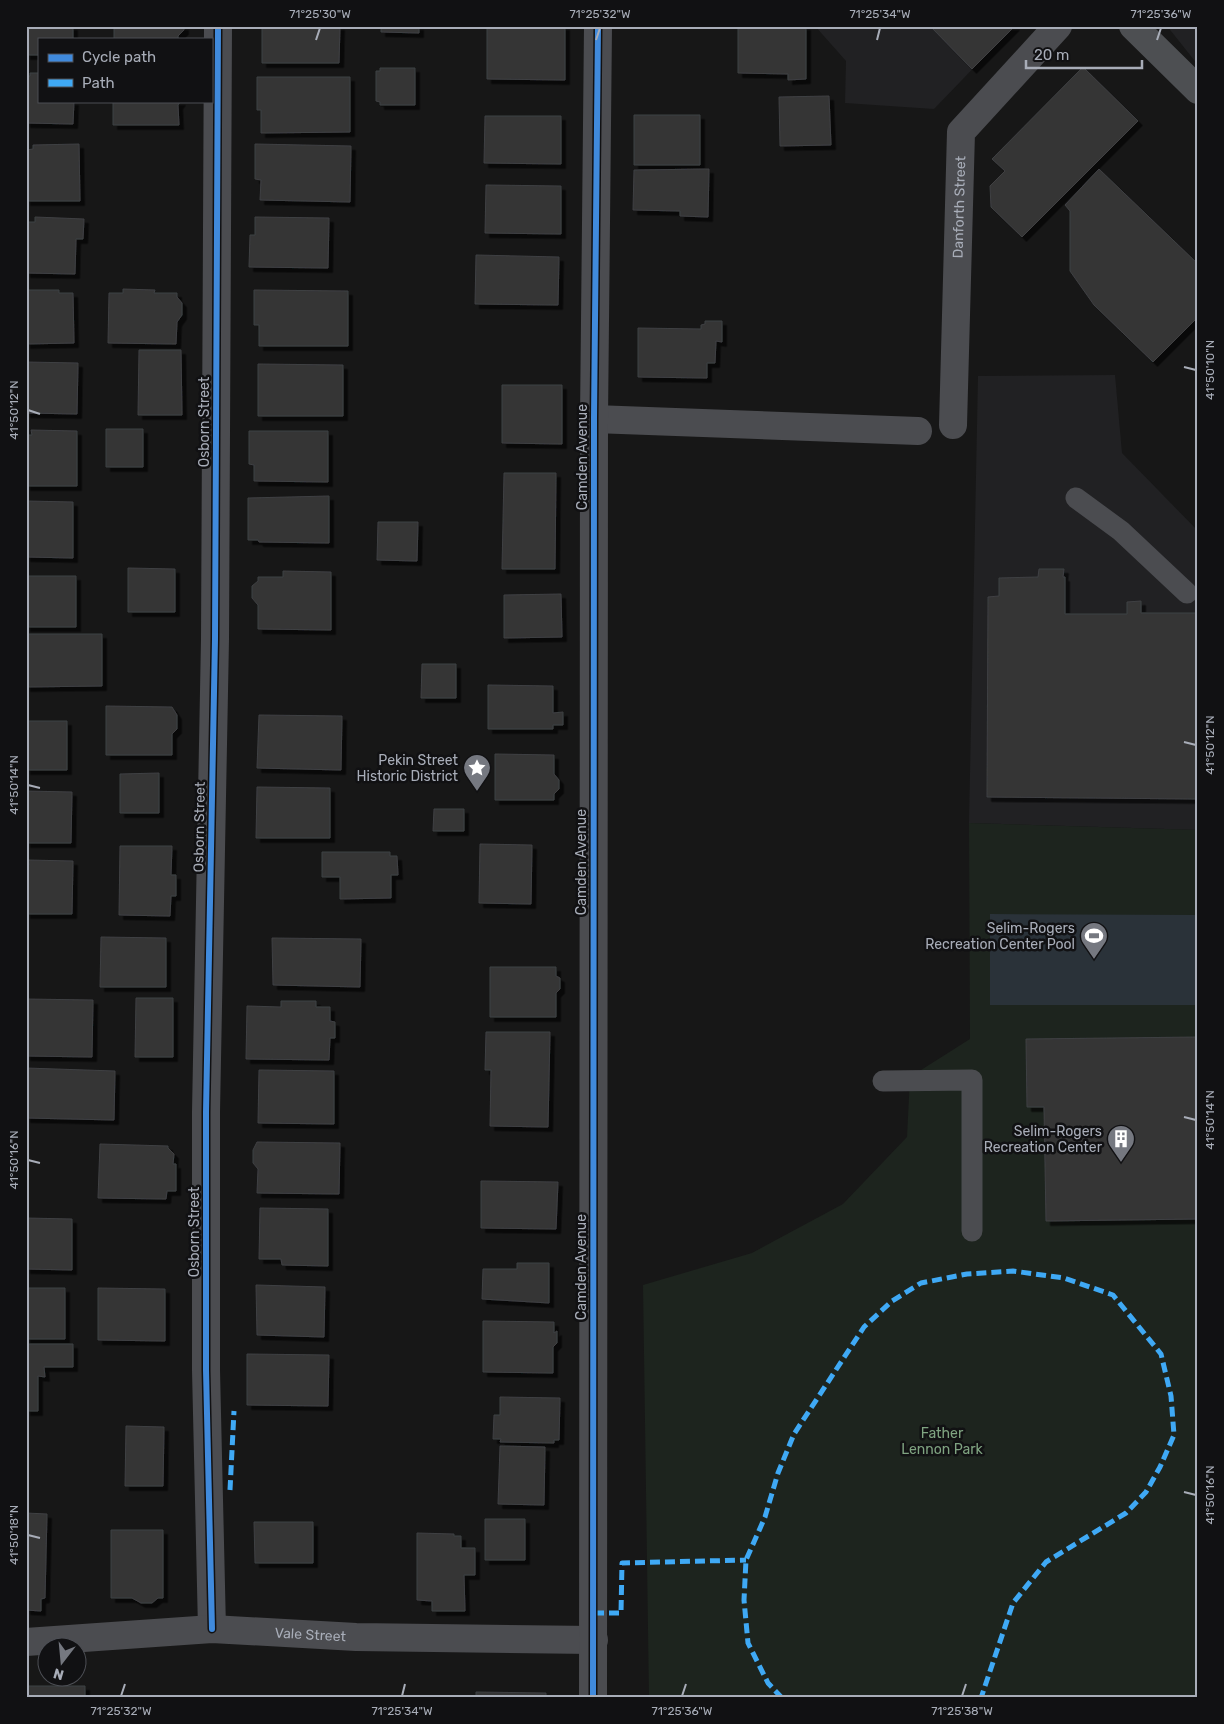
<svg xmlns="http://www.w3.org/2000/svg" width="1224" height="1724" font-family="Rubik,sans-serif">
<defs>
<filter id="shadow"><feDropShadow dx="4.5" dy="4.5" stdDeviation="0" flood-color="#0009"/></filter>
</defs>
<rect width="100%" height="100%" fill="#171717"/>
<path fill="#212123" d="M 815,26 L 1014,26 L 934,109 L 845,103 L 846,61 Z
M 1167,26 L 1198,26 L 1198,65 Z
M 1115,375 L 1122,453 L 1198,531 L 1198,830 L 969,823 L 978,376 Z"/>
<path fill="#1d241e" d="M 969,823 L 1198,830 L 1198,1698 L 649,1698 L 643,1285 L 752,1253 L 843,1204 L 907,1137 L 910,1077 L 970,1039 Z"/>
<path fill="#2a3239" d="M 990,914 L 1198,915 L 1198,1005 L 990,1005 Z"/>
<path fill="#353536" stroke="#3f4043" filter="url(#shadow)" d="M 26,26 L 73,26 L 73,39 L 39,39 L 39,55 L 26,55 Z
M 114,26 L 184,26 L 184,30 L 178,36 L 178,39 L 114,39 Z
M 262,26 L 340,26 L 339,63 L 262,63 Z
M 381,26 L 419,26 L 419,33 L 381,32 Z
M 487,26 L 565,26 L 565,80 L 487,79 Z
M 738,26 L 806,26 L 806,79 L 788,80 L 788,74 L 738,73 Z
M 930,26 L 1015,26 L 972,69 Z
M 1083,67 L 1138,121 L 1022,237 L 991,207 L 990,186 L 1005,171 L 992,159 Z
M 380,68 L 415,68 L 415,105 L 380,105 L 380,102 L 376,101 L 376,71 L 380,71 Z
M 30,73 L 39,73 L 39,101 L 74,101 L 73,124 L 26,123 L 26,76 L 30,76 Z
M 257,77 L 350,77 L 350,132 L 261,133 L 261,110 L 257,110 Z
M 829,96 L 831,145 L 780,146 L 779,97 Z
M 113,101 L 181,101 L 178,105 L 179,125 L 113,125 Z
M 634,115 L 700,115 L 700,165 L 634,165 Z
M 485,116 L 561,116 L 561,164 L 484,163 Z
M 79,144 L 80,201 L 26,201 L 26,150 L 33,149 L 33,145 Z
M 255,144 L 351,146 L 350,202 L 260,200 L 261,180 L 255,179 Z
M 709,169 L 708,217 L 680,216 L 680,211 L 633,210 L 634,170 Z
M 1099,169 L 1198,264 L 1198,317 L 1153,362 L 1094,305 L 1070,271 L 1070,211 L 1065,205 Z
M 486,185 L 561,186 L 561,234 L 485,233 Z
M 35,217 L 84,219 L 83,239 L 76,239 L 75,274 L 26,273 L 26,222 L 35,222 Z
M 255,217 L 329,218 L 328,268 L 249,267 L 250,235 L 255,235 Z
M 476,255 L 559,257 L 558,305 L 475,304 Z
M 123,289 L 155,290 L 154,293 L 177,293 L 177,297 L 182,303 L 182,315 L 177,322 L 176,344 L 108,343 L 109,293 L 123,293 Z
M 28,290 L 59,290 L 59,293 L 73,293 L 74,343 L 26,344 L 26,292 L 28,292 Z
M 254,290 L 348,291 L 348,346 L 259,346 L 259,325 L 254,325 Z
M 705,321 L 722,321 L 722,342 L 716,341 L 715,363 L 707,363 L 707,378 L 638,377 L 638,328 L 701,329 L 701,325 L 705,324 Z
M 139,350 L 181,350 L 182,415 L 138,415 Z
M 26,362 L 78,363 L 77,414 L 26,413 Z
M 258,364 L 343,365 L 343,416 L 258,416 Z
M 502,385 L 562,385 L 562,444 L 502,443 Z
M 106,429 L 143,429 L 143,467 L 106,467 Z
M 31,430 L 77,431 L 77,486 L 26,486 L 26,435 L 32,435 Z
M 249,431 L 328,431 L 328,482 L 254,481 L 254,465 L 249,464 Z
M 504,473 L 556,473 L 555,569 L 502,569 Z
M 329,496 L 329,543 L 259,542 L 258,540 L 248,540 L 248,498 Z
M 27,501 L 73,502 L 73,558 L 26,557 Z
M 378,522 L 418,522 L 417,561 L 377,560 Z
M 128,568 L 175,569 L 175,612 L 128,612 Z
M 1039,569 L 1064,569 L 1063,577 L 1065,577 L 1065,614 L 1127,614 L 1127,602 L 1141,601 L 1141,613 L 1198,613 L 1198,799 L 987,797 L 988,597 L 999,596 L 999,578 L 1038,577 Z
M 283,571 L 331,572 L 331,630 L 258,629 L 258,605 L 252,598 L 252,586 L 258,581 L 258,577 L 283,577 Z
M 26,576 L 76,576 L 76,627 L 26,627 Z
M 561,594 L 562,637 L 504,638 L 504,595 Z
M 26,634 L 102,634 L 102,686 L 26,687 Z
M 422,664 L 456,664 L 456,698 L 421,698 Z
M 488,685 L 553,686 L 553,713 L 563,712 L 563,725 L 553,725 L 553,729 L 488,729 Z
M 106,706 L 172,707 L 177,715 L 177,729 L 172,734 L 172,755 L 106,755 Z
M 259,715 L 342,716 L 341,770 L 257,768 Z
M 26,721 L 67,721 L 67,770 L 26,770 Z
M 495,754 L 554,755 L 554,774 L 559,780 L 559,789 L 554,794 L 554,800 L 495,800 Z
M 159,773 L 159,813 L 120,813 L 120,774 Z
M 257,787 L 330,788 L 330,838 L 256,838 Z
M 26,791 L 72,792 L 71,843 L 26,843 Z
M 434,809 L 464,809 L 464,831 L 433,831 Z
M 480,844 L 532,845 L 531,904 L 479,903 Z
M 120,846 L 172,846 L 171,875 L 176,875 L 176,896 L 171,896 L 170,916 L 119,915 Z
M 322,852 L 390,852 L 390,856 L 397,856 L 398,875 L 391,875 L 391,898 L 340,899 L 340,877 L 322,877 Z
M 28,860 L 73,861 L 72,914 L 26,914 L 26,865 L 29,865 Z
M 101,937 L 166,938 L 166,987 L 100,987 Z
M 272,938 L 361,939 L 360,987 L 273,985 Z
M 490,967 L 556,967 L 556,976 L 560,978 L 560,989 L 556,993 L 556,1017 L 490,1017 Z
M 136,998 L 173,998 L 173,1057 L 135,1057 Z
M 26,999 L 93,1000 L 92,1057 L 26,1056 Z
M 281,1001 L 316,1001 L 316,1007 L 330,1007 L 330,1021 L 335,1022 L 335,1038 L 330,1038 L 329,1060 L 246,1059 L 247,1006 L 281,1007 Z
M 486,1032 L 550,1032 L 548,1127 L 490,1126 L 491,1070 L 485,1070 Z
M 1198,1037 L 1198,1219 L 1046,1221 L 1044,1107 L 1027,1107 L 1026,1039 Z
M 26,1068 L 115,1071 L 114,1120 L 26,1118 Z
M 259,1070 L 334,1071 L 334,1124 L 258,1123 Z
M 257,1142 L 340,1143 L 339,1194 L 257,1193 L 258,1169 L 253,1163 L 253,1150 Z
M 100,1144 L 168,1146 L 168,1148 L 174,1154 L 173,1164 L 176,1164 L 176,1191 L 167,1191 L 166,1199 L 98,1198 Z
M 481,1181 L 558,1182 L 556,1229 L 481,1228 Z
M 260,1208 L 328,1209 L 328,1266 L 282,1265 L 281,1259 L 259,1259 Z
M 26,1218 L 72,1219 L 72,1270 L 26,1269 Z
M 517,1263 L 549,1263 L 549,1303 L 482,1299 L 483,1269 L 517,1269 Z
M 256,1285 L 325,1287 L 324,1337 L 257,1335 Z
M 26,1288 L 65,1288 L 65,1339 L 26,1339 Z
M 98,1288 L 165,1289 L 165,1341 L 98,1340 Z
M 483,1321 L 554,1322 L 554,1333 L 557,1331 L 557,1343 L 553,1347 L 553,1373 L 483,1372 Z
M 26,1344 L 73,1344 L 73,1367 L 44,1367 L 45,1377 L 38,1376 L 38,1411 L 26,1411 Z
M 247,1354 L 329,1355 L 328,1406 L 247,1405 Z
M 500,1397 L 560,1398 L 559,1440 L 554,1440 L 554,1443 L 500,1442 L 501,1439 L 493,1439 L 494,1415 L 500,1415 Z
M 126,1426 L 164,1427 L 163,1486 L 125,1486 Z
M 500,1446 L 545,1447 L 544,1505 L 498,1504 Z
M 26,1513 L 47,1514 L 45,1598 L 41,1599 L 41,1611 L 26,1610 Z
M 485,1519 L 525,1519 L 525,1560 L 485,1560 Z
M 254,1522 L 313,1522 L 313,1563 L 255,1563 Z
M 111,1530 L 163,1530 L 163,1598 L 158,1598 L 152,1603 L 141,1603 L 132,1598 L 111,1598 Z
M 417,1533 L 454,1534 L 454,1536 L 461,1536 L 461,1548 L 475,1548 L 475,1575 L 464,1575 L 465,1611 L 432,1611 L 432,1601 L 417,1600 Z
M 26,1686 L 85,1686 L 85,1698 L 26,1698 Z
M 476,1692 L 546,1693 L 546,1698 L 476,1698 Z"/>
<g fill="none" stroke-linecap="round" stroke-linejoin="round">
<path stroke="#4b4c50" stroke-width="21" d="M 1076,498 L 1121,531 L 1187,593
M 883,1081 L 972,1080 L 972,1231"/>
<g stroke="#4b4c50" stroke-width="28">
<path d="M 594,419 L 918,431"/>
<path id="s1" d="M 953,425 L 961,132 L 1058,26"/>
<path d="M 212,1629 L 206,1370 L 206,1112 L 215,639 L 218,26"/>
<path id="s2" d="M 26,1642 L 212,1629 L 356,1637 L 594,1640"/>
<path d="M 593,1698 L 594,419 L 598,26"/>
</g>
<path stroke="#4d4f52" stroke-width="28" d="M 1133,26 L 1198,90"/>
<path stroke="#3fa9f5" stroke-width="5" stroke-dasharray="10 5" stroke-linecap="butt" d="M 230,1490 L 234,1411
M 594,1613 L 621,1613 L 622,1563 L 746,1560
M 782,1698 L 768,1683 L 748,1643 L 744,1600 L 746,1560 L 765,1517 L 778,1473 L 794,1434 L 864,1327 L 892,1301 L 921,1283 L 967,1274 L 1013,1271 L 1064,1278 L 1113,1295 L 1161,1354 L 1171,1396 L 1174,1435 L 1160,1467 L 1146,1492 L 1126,1513 L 1046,1562 L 1013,1603 L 981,1698"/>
<defs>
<path id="cycleway" d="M 212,1629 L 206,1370 L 206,1112 L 215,639 L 218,26
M 593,1698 L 594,419 L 598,26"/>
</defs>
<use href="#cycleway" stroke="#111113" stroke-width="9"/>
<use href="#cycleway" stroke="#408adc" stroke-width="6"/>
</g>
<path fill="none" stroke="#a8adb8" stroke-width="2" d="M 316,40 L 320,28M 596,40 L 600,28M 877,40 L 880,28M 1157,40 L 1161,28M 1184,367 L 1196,370M 28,410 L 40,414M 1184,742 L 1196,745M 28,785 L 40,788M 1184,1117 L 1196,1120M 28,1160 L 40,1163M 1184,1492 L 1196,1495M 28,1535 L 40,1538M 121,1696 L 125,1684M 402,1696 L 405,1684M 682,1696 L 686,1684M 962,1696 L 966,1684"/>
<defs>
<symbol id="sight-pin" viewBox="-11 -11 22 30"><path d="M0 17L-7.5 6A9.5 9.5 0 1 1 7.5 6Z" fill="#757880" stroke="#111113"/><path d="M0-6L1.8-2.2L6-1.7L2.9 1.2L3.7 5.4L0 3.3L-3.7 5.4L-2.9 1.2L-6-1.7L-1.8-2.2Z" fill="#fff"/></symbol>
<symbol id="stadium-pin" viewBox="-11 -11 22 30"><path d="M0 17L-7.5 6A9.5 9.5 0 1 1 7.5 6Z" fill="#757880" stroke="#111113"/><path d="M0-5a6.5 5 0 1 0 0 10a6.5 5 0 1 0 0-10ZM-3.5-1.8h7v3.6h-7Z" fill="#fff"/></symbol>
<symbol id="building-pin" viewBox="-11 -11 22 30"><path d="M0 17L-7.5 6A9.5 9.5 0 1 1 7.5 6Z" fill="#757880" stroke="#111113"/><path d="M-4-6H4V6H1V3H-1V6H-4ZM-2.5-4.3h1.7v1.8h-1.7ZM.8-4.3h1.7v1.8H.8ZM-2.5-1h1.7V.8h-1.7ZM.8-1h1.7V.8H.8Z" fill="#fff"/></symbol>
</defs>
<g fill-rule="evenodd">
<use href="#sight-pin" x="461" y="752" width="32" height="43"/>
<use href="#stadium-pin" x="1078" y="920" width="32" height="43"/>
<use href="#building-pin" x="1105" y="1123" width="32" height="43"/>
</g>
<g text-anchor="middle" stroke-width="5" stroke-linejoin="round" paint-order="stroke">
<g font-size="14" fill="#a8adb8" stroke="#111113">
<text dy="5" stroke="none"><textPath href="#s1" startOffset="218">Danforth Street</textPath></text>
<text transform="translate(204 422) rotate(-90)" y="5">Osborn Street</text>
<text transform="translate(582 457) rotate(-90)" y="5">Camden Avenue</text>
<text transform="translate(199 827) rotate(-89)" y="5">Osborn Street</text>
<text transform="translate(581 862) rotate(-90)" y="5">Camden Avenue</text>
<text transform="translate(194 1232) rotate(-90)" y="5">Osborn Street</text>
<text transform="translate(581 1267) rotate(-90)" y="5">Camden Avenue</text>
<text dy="5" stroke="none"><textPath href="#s2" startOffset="285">Vale Street</textPath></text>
</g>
<g font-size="14" fill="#a8adb8" stroke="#111113" text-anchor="end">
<text x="458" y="765">Pekin Street<tspan x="458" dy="16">Historic District</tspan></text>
<text x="1075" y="933">Selim-Rogers<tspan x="1075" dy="16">Recreation Center Pool</tspan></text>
<text x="1102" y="1136">Selim-Rogers<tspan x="1102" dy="16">Recreation Center</tspan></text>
</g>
<g font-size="14" fill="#7fa381" stroke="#111113">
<text x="942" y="1438">Father<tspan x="942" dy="16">Lennon Park</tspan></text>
</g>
</g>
<rect width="1224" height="1724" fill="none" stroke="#111113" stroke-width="55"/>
<rect x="38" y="38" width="175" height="65" fill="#111113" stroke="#4d4f55"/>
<rect x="48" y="54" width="25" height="8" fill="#408adc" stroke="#4d4f55"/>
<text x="82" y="62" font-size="15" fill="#a8adb8">Cycle path</text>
<rect x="48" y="79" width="25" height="8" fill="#3fa9f5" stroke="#4d4f55"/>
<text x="82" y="88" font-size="15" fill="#a8adb8">Path</text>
<g transform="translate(62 1662) rotate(196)"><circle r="24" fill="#111113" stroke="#4d4f55"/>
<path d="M0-4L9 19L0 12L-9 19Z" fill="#757880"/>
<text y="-8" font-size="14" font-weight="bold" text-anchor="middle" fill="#a8adb8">N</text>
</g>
<path d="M1026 60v8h116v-8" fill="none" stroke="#a8adb8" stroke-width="2.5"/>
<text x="1034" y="60" font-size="15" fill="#a8adb8" stroke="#111113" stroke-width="4" paint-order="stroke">20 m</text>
<rect x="28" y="28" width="1168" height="1668" fill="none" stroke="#a8adb8" stroke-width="2"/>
<g font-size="12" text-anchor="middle" fill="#a8adb8">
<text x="320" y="18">71°25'30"W</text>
<text x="600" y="18">71°25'32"W</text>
<text x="880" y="18">71°25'34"W</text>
<text x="1161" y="18">71°25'36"W</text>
<text transform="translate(1210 370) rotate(-90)" y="4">41°50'10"N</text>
<text transform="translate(14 410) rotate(-90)" y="4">41°50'12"N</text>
<text transform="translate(1210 745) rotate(-90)" y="4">41°50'12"N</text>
<text transform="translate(14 785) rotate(-90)" y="4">41°50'14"N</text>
<text transform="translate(1210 1120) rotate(-90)" y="4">41°50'14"N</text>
<text transform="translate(14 1160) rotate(-90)" y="4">41°50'16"N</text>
<text transform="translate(1210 1495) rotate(-90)" y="4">41°50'16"N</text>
<text transform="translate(14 1535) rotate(-90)" y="4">41°50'18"N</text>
<text x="121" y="1715">71°25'32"W</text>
<text x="402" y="1715">71°25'34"W</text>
<text x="682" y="1715">71°25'36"W</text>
<text x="962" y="1715">71°25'38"W</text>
</g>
</svg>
